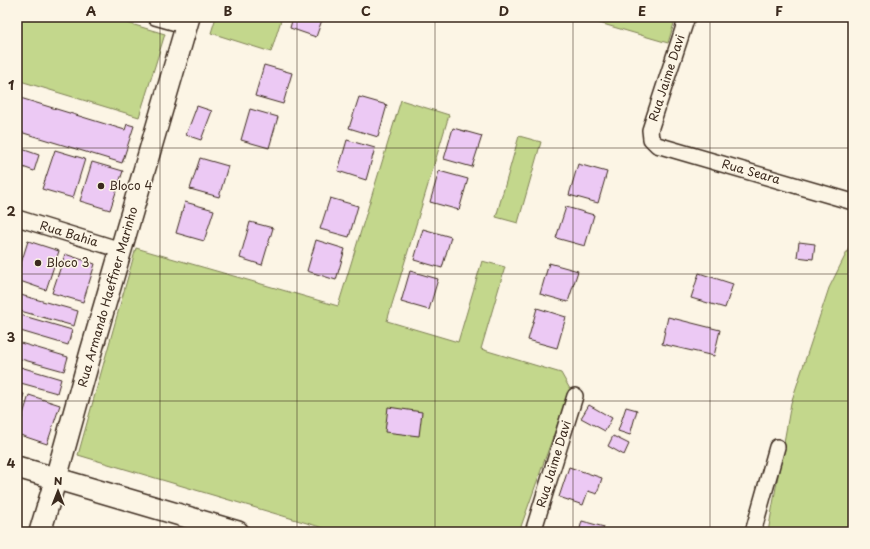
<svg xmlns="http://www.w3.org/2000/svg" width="870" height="549" font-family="'Playpen Sans',sans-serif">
<rect width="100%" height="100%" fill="#fcf5e5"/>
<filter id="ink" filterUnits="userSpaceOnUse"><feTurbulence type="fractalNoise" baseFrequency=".025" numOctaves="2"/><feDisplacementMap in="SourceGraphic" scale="8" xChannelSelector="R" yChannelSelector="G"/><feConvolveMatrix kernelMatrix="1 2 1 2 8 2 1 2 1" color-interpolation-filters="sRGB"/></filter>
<g filter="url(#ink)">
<path fill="#c3d78c" stroke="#7f8055" d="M 17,17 L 107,17 L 165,34 L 139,117 L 17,80 Z
M 216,17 L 282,17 L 271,52 L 211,33 Z
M 579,17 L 676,17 L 668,43 Z
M 401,100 L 449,115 L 387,321 L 458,342 L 482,261 L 505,267 L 481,349 L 561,373 L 570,389 L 519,532 L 337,532 L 78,455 L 136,248 L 338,306 Z
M 519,136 L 541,142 L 518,223 L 496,217 Z
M 853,240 L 853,532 L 768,532 L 791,403 L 829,288 Z"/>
<path fill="#ecc9f4" stroke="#3b2a1e" d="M 293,17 L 323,17 L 316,37 L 290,28 Z
M 264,65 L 292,73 L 283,104 L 255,96 Z
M 17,97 L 125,130 L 127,124 L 134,126 L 122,163 L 17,131 Z
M 359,97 L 387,105 L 378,137 L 349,128 Z
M 197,106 L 212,111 L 201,140 L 186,135 Z
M 250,109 L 278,117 L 269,148 L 241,140 Z
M 453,128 L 482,136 L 472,167 L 444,159 Z
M 347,140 L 375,148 L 366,180 L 338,171 Z
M 19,148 L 39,155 L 34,171 L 17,165 L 17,154 Z
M 55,150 L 85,159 L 73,198 L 42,189 Z
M 200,158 L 228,166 L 219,197 L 190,189 Z
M 92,162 L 123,171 L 110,210 L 80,201 Z
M 578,164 L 607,172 L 598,203 L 569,195 Z
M 439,171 L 468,179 L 459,210 L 430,202 Z
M 330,198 L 358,206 L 349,237 L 320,229 Z
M 185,202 L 214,210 L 204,241 L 176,233 Z
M 566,207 L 594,215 L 585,246 L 556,238 Z
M 250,222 L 273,228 L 262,265 L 240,258 Z
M 423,229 L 451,237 L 442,268 L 414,260 Z
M 316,240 L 345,249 L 336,280 L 307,271 Z
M 28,241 L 59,251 L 46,290 L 17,280 L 17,276 Z
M 799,242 L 815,244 L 813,259 L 797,257 Z
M 65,254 L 95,264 L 83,302 L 52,293 Z
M 549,263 L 578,271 L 568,302 L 540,294 Z
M 410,271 L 438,279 L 429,310 L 401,302 Z
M 699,273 L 733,284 L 725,308 L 691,298 Z
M 17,294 L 78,311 L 74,326 L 17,310 Z
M 537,308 L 566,317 L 557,348 L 528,340 Z
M 17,314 L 72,330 L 68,345 L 17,330 Z
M 668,317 L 720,330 L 714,356 L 662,344 Z
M 17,342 L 68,357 L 64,371 L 17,358 Z
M 17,366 L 61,379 L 57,393 L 17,382 Z
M 17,392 L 24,394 L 17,416 Z
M 29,395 L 60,405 L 47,444 L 17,434 Z
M 589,405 L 612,418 L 605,431 L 581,418 Z
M 388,407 L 422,412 L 419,436 L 385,432 Z
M 626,407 L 637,410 L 630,435 L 618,431 Z
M 613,436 L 629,444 L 624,455 L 608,446 Z
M 569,467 L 602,478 L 597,494 L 588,491 L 583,505 L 559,497 Z
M 582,521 L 604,527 L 602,532 L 579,532 Z"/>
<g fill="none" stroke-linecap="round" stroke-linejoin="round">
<defs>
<path id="street" d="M 155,17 L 187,26
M 687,17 L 650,130 L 651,139 L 657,145 L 853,202
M 17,218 L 121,250
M 533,532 L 575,396
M 753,532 L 777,447"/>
<path id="secondary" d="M 17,467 L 238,532
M 40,532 L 56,478 L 91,352 L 189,17"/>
</defs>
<use href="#street" stroke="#3b2a1e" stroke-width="18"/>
<use href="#secondary" stroke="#3b2a1e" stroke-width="24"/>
<use href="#street" stroke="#fcf5e5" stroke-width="15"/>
<use href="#secondary" stroke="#fcf5e5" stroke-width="21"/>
</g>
</g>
<path fill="none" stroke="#3b2a1e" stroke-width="1" stroke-opacity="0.55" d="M 160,17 L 160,532M 297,17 L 297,532M 435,17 L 435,532M 573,17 L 573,532M 710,17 L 710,532M 17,148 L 853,148M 17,274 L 853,274M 17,401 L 853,401"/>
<g fill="#3b2a1e" stroke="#fcf5e5" stroke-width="1.5">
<circle cx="101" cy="186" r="4"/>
<circle cx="38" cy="263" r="4"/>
</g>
<g text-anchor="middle" stroke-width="3" stroke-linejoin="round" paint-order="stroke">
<g font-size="12" fill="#3b2a1e" stroke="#fcf5e5">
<text transform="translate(667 78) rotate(-72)" y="4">Rua Jaime Davi</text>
<text transform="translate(751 172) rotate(16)" y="4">Rua Seara</text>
<text transform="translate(69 234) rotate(17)" y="4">Rua Bahia</text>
<text transform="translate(108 297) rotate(-74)" y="4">Rua Armando Haeffner Marinho</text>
<text transform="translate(554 464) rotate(-73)" y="4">Rua Jaime Davi</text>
</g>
<g font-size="12" fill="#3b2a1e" stroke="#fcf5e5" text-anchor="start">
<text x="109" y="190">Bloco 4</text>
<text x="46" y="267">Bloco 3</text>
</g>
</g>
<rect width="870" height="549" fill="none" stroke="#fcf5e5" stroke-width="44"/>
<g transform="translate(58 491)" stroke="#fcf5e5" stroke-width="3" paint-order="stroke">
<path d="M0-3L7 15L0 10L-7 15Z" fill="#3b2a1e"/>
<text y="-6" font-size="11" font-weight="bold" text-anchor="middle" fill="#3b2a1e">N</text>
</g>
<rect x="22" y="22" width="826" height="505" fill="none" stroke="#3b2a1e" stroke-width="1.5"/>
<g font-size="13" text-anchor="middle" font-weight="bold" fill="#3b2a1e">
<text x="91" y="16">A</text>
<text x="228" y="16">B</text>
<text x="366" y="16">C</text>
<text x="504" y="16">D</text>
<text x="642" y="16">E</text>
<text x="779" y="16">F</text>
<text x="11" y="90">1</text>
<text x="11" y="216">2</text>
<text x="11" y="342">3</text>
<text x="11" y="468">4</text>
</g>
</svg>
